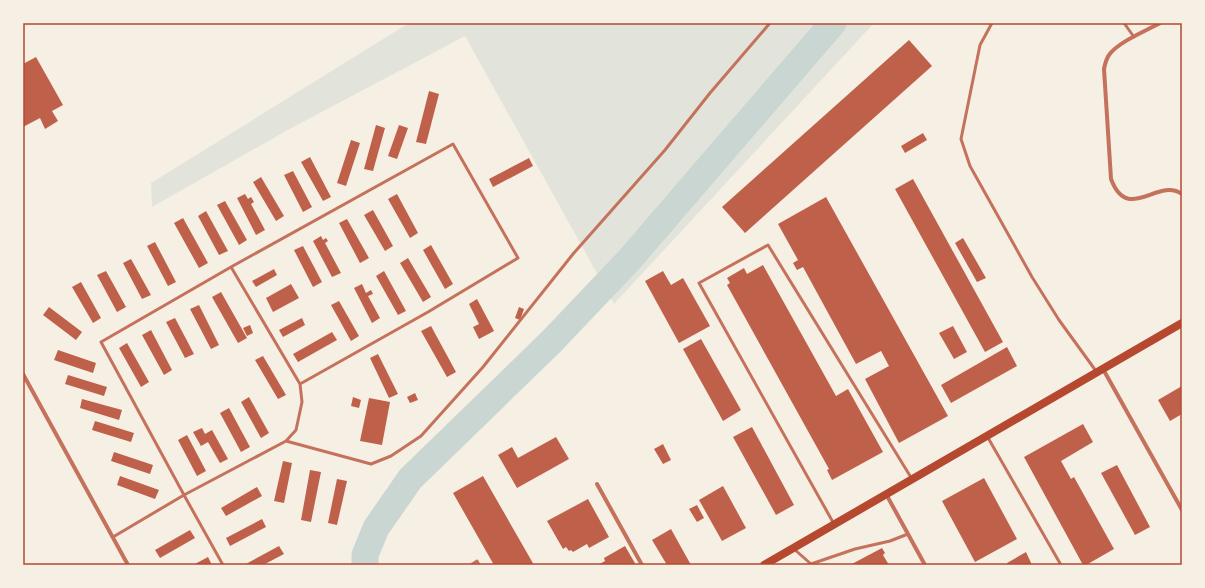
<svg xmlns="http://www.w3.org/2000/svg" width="1205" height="588" font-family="'Golos Text',sans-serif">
<rect width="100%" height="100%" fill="#f6efe4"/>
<path fill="#e2e4dc" d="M 409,23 L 874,23 L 614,304 L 465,36 L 286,131 L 152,207 L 151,183 Z"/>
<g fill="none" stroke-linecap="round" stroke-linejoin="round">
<path stroke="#c9d6d2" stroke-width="27" d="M 365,565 L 365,555 L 376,528 L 410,479 L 552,341 L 629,260 L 833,23"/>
</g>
<path fill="#bf614a" d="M 909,40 L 932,66 L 745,233 L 722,207 Z
M 36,57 L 63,105 L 52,111 L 58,121 L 45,129 L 40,118 L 23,127 L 23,64 Z
M 429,91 L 439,94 L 426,144 L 416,142 Z
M 376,125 L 385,128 L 373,171 L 364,169 Z
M 399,125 L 408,128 L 397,159 L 388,156 Z
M 923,133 L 927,140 L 905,153 L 901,146 Z
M 351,140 L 360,143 L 346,186 L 337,183 Z
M 310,157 L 331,197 L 323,201 L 301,162 Z
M 529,158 L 533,166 L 493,187 L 489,179 Z
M 293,171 L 312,207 L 303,212 L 284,175 Z
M 261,177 L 284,216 L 276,221 L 253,182 Z
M 913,179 L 1003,342 L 985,352 L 895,189 Z
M 245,194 L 248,199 L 251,197 L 254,202 L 251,204 L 265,230 L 256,235 L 237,198 Z
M 397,194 L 418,233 L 410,238 L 388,199 Z
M 826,197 L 948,416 L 899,443 L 865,379 L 889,366 L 881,351 L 856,364 L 803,267 L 797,270 L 793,263 L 798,260 L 778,224 Z
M 225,201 L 247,240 L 239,245 L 217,205 Z
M 373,210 L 393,246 L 385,251 L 364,215 Z
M 206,211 L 228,251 L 219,255 L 198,216 Z
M 183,218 L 208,263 L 199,268 L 174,223 Z
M 347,219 L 369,258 L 360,263 L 339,223 Z
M 321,236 L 323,240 L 326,238 L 328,241 L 325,243 L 341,273 L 332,277 L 313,241 Z
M 963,238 L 986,278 L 977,282 L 955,243 Z
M 155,242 L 176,282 L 168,286 L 147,246 Z
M 431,245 L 453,284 L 445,289 L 423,250 Z
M 303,246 L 322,282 L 313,287 L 294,250 Z
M 408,258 L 431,297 L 423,302 L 400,263 Z
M 131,259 L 151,295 L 142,299 L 123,263 Z
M 763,265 L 836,396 L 848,389 L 883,452 L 832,480 L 827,470 L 829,469 L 727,285 L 730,283 L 727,278 L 744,268 L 747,274 Z
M 274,269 L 277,275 L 256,287 L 252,281 Z
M 106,271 L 126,307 L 117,312 L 97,275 Z
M 384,271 L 406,311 L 398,315 L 376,276 Z
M 663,271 L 671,285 L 683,278 L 710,326 L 679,343 L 645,281 Z
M 81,282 L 101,318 L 93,323 L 72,287 Z
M 291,284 L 299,298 L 273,312 L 266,298 Z
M 362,284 L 366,293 L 371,290 L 373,294 L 368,296 L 380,318 L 372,323 L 354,288 Z
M 221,292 L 247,338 L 238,343 L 212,297 Z
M 477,299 L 494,331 L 479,339 L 473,327 L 479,324 L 469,304 Z
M 339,301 L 359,336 L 351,341 L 331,305 Z
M 199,305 L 219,345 L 211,349 L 190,309 Z
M 49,307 L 82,332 L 76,340 L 43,315 Z
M 519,307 L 524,309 L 520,320 L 515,318 Z
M 175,318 L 194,354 L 185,358 L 166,322 Z
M 302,318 L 305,325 L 283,337 L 279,330 Z
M 250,325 L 253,333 L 247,336 L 243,328 Z
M 431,326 L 456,372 L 447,377 L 421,331 Z
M 953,326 L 967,352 L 954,359 L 939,333 Z
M 151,330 L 172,370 L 164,375 L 142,335 Z
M 332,332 L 337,340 L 298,362 L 293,354 Z
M 701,339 L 741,410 L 723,421 L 683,349 Z
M 127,343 L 149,382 L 141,387 L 119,348 Z
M 1007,347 L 1017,366 L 951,403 L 941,385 Z
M 58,350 L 96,363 L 93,373 L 54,360 Z
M 378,354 L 398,394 L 389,398 L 370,358 Z
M 263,356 L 286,395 L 278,399 L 255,360 Z
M 68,375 L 107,387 L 104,396 L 65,384 Z
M 1182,386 L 1182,414 L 1170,421 L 1158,400 Z
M 415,393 L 418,400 L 410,403 L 407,397 Z
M 249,397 L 269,433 L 261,438 L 241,402 Z
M 353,397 L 361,400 L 359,408 L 351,406 Z
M 369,398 L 390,402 L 382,445 L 360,441 Z
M 82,399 L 122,410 L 119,420 L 80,408 Z
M 229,408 L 250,447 L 241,452 L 220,413 Z
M 95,421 L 134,433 L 131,442 L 92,430 Z
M 1083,424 L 1093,442 L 1061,461 L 1071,479 L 1074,477 L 1114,549 L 1086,565 L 1083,565 L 1024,457 Z
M 752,427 L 794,505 L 776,515 L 733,437 Z
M 202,428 L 205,434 L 212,430 L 228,459 L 220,463 L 208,442 L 201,446 L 193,432 Z
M 187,435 L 206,471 L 197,476 L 178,440 Z
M 556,437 L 569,459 L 517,488 L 498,455 L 512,447 L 518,458 Z
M 663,444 L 671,460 L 663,464 L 654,449 Z
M 114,452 L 153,465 L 150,474 L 111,461 Z
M 283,461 L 292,463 L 284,503 L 274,501 Z
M 1117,465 L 1150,527 L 1135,535 L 1101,473 Z
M 310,470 L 321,472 L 311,522 L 301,520 Z
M 120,476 L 159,490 L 155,499 L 117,485 Z
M 483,476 L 534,565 L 494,565 L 453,493 Z
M 984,478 L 1017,539 L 975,562 L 942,501 Z
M 337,479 L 347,481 L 337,525 L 328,523 Z
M 723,486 L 746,528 L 722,541 L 699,500 Z
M 257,487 L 262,496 L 226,516 L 221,508 Z
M 588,499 L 609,537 L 589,548 L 587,544 L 573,552 L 571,550 L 569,551 L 566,547 L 563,549 L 547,521 Z
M 697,505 L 704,518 L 697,522 L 689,509 Z
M 262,519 L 266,527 L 230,546 L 226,538 Z
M 671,529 L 691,565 L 667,565 L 652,540 Z
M 190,530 L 195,538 L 160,558 L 155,550 Z
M 279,546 L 284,554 L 263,565 L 244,565 Z
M 625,546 L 636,565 L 598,565 L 605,561 L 604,558 Z
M 882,548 L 885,553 L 883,555 L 889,565 L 850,565 Z
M 1026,552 L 1032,565 L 1008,565 L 1007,563 Z
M 208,557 L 212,565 L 193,565 Z"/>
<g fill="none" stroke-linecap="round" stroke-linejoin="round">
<path stroke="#c5725c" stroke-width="3" d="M 992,23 L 980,45 L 961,139 L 970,166 L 1032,277 L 1059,320 L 1096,371
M 1124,23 L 1134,37
M 987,436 L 1061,565
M 286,441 L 296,430 L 302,402 L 300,384
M 834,524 L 699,283 L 768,245 L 912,479
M 113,537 L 184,495 L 286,441 L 371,464 L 391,456 L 421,436 L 483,367 L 573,254 L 665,150 L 710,93 L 770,23
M 794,549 L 811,564 L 855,549 L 890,541 L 908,534
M 223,565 L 184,495 L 101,342 L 231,267 L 453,144 L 518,258 L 428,312 L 300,384 L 231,267
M 471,565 L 477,561 L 479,565"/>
<path stroke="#c5725c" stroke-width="4" d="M 1160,23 C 1146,31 1118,42 1109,55 C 1106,59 1105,64 1104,69 L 1111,179 C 1128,224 1157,177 1182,194
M 1103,369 L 1182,510
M 23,374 L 128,565
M 597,484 L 642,565
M 886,494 L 925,565"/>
<path stroke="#b5482f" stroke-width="8" d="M 764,565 L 1182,323"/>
</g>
<rect width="1205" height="588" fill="none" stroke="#f6efe4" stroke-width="48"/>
<rect x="24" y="24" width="1157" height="540" fill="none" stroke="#b5482f" stroke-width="1.5"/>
</svg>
